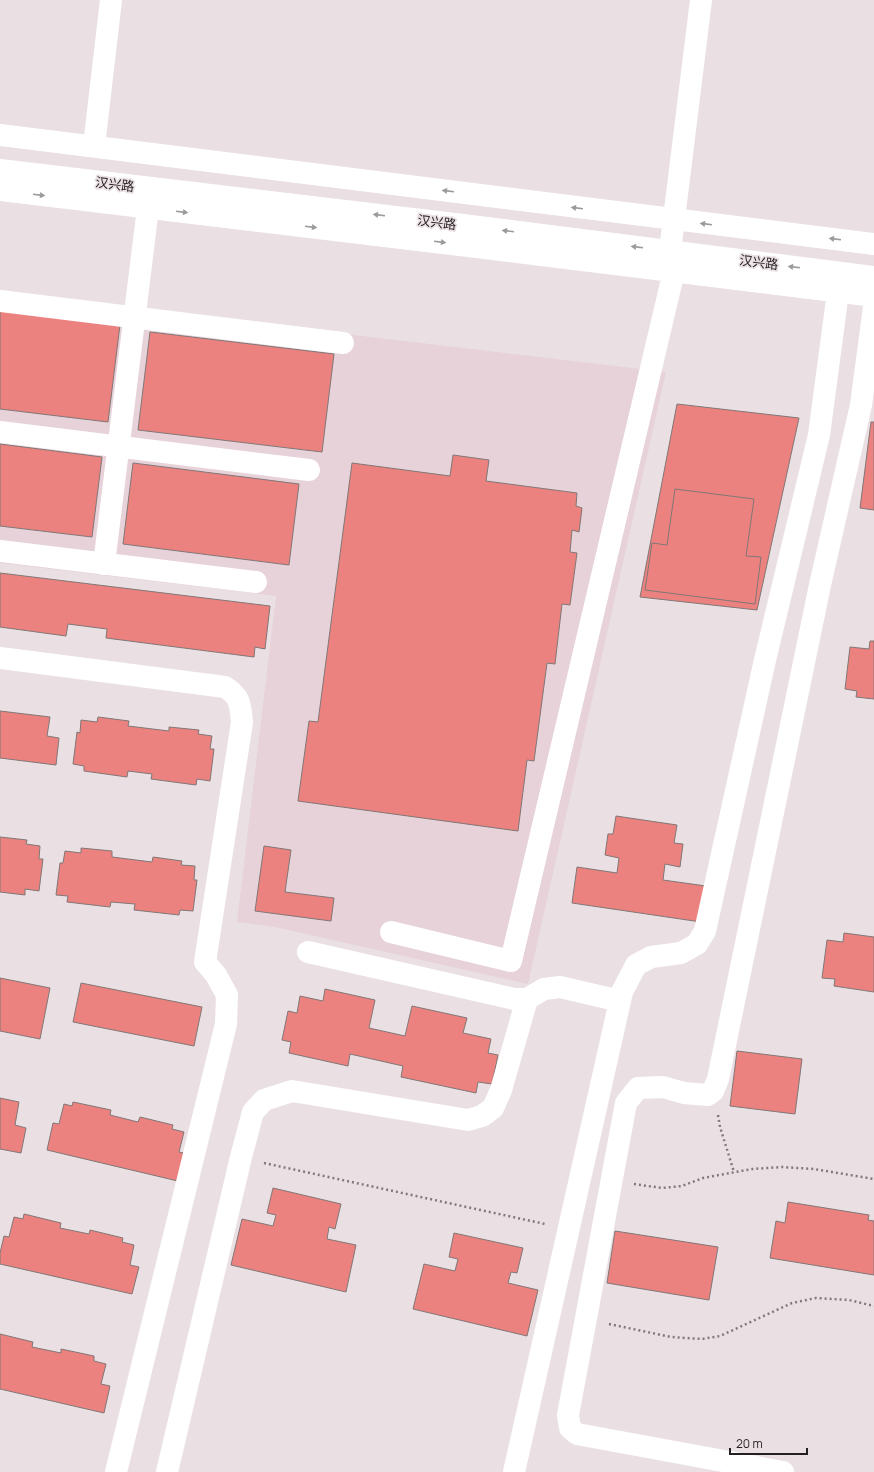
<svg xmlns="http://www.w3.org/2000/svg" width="874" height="1472" font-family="Manrope,'Noto Sans SC',sans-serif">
<rect width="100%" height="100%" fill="#eae0e3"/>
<path fill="#e6d2d8" d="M 0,293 L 666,372 L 528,984 L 275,927 L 237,922 L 276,596 L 0,563 Z"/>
<path fill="#eb827f" stroke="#817776" d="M 0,310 L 120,325 L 108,422 L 0,409 Z
M 150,332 L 334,354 L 322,452 L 138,430 Z
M 677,404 L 799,418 L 757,610 L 640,597 Z
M 871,422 L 874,422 L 874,510 L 860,508 Z
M 0,444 L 102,457 L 92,537 L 0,526 Z
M 453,455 L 489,460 L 486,481 L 577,493 L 576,506 L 582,508 L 579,532 L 572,530 L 570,552 L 577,553 L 570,605 L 562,604 L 555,664 L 547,663 L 534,761 L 527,760 L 518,831 L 298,801 L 309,721 L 318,722 L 352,463 L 450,476 Z
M 133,463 L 299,484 L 289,565 L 123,544 Z
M 675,489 L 754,499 L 746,556 L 761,557 L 755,604 L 645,590 L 652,543 L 667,545 Z
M 0,573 L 270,606 L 265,649 L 255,647 L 254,657 L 106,638 L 107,629 L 68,624 L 66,636 L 0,627 Z
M 870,641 L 874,641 L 874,699 L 856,697 L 857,691 L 845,689 L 850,647 L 869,649 Z
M 0,711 L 50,717 L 47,736 L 59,738 L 56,765 L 0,758 Z
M 98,717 L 129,721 L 128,726 L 169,731 L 169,727 L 199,730 L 198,734 L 212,736 L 210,749 L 214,749 L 210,781 L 197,779 L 196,785 L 151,779 L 152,774 L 128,771 L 127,777 L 84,771 L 84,766 L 73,764 L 77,732 L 80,733 L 81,720 L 97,722 Z
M 616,816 L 677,825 L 674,843 L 683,844 L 680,867 L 665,864 L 663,880 L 706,886 L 701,922 L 572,903 L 577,867 L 617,873 L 619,858 L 605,855 L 608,834 L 613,834 Z
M 0,837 L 27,840 L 26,844 L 40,846 L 39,859 L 43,859 L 39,891 L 25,889 L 25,895 L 0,892 Z
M 264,846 L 291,850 L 285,892 L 334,898 L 331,921 L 255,911 Z
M 81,848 L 112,851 L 112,857 L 152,862 L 153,857 L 182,861 L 181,865 L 195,866 L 194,880 L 197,880 L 193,911 L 180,910 L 179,915 L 134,910 L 135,904 L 111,902 L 110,907 L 67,902 L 68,896 L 56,895 L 60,863 L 63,863 L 65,851 L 81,853 Z
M 844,933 L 874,937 L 874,992 L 834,986 L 835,979 L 822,978 L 827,940 L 843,942 Z
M 0,978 L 50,988 L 40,1039 L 0,1031 Z
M 81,983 L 202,1007 L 194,1046 L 73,1022 Z
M 325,989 L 375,1000 L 369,1028 L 405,1036 L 412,1006 L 467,1018 L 463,1033 L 491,1039 L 488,1053 L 498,1055 L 492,1084 L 478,1082 L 476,1093 L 401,1077 L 403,1066 L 350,1054 L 348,1066 L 289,1053 L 291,1042 L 282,1040 L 288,1011 L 297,1013 L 300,996 L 323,1001 Z
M 737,1051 L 802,1059 L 795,1114 L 730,1106 Z
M 0,1098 L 19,1102 L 15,1125 L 26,1128 L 21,1153 L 0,1149 Z
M 73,1102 L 111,1110 L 110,1115 L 138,1122 L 140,1117 L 173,1125 L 172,1129 L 184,1132 L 179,1152 L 188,1154 L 182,1182 L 47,1150 L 53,1123 L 59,1124 L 64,1104 L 72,1106 Z
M 273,1188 L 341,1204 L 335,1229 L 329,1227 L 327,1239 L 356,1245 L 346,1292 L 231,1265 L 242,1219 L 273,1226 L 276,1215 L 267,1213 Z
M 788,1202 L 869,1215 L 868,1220 L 874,1221 L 874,1275 L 770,1258 L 776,1221 L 785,1223 Z
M 24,1214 L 61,1223 L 60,1228 L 89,1234 L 90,1230 L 123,1238 L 122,1242 L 134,1245 L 130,1265 L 139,1267 L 132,1294 L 0,1264 L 0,1253 L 4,1236 L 9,1237 L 14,1217 L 23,1219 Z
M 615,1231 L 718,1247 L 709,1300 L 607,1283 Z
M 454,1233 L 523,1248 L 517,1273 L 511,1272 L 508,1283 L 538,1290 L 527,1336 L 413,1309 L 424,1264 L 455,1271 L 458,1259 L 449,1257 Z
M 0,1334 L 33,1342 L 32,1347 L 61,1353 L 61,1349 L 94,1356 L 94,1361 L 106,1364 L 101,1384 L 110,1386 L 104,1413 L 0,1389 Z"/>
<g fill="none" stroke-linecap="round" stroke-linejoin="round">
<path stroke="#80797b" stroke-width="2.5" stroke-dasharray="2 3" stroke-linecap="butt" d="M 718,1115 L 720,1127 L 734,1172
M 264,1163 L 545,1224
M 634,1184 L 662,1188 L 682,1186 L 703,1178 L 752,1169 L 782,1167 L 814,1169 L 874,1179
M 609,1324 L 671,1337 L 702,1339 L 720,1336 L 792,1303 L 816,1298 L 849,1300 L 874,1306"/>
<path stroke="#fff" stroke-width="22" d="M 0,135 L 874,244
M 94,146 L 111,0
M 0,170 L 463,225 L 874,277
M 0,190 L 460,245 L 874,296
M 670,251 L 701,0
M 0,301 L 343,343
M 0,432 L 309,470
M 0,551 L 256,582
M 104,564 L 148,208
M 0,658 L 225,687 C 241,697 240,705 242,722 L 205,962 L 216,975 L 227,995 L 226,1024 L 116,1472
M 391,932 L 511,961 L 674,271
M 308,952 L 514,999 L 527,999 L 544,989 L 560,987 L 620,1001
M 167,1472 L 241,1157 L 253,1112 L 264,1100 L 292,1091 L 468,1120 L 482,1116 L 493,1108 L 501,1090 L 527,999
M 514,1472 L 622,992 L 636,965 L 651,957 L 681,953 L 697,944 L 705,931 L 765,660 L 819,435 L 838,292
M 783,1472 L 577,1434 L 570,1428 L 568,1415 L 626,1103 L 638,1088 L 663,1087 L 684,1093 L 708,1095 L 713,1091 L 718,1079 L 820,585 L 861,405 L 874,307"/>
</g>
<defs><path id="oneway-solid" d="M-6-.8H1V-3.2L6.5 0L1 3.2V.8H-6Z"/></defs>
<g fill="#9c9b9b">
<use href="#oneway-solid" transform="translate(448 191) rotate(-173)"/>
<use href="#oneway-solid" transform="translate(39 195) rotate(7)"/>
<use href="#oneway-solid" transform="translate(577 208) rotate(-173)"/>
<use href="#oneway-solid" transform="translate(182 212) rotate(7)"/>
<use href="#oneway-solid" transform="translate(379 215) rotate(-173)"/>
<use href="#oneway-solid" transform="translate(706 224) rotate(-173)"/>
<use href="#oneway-solid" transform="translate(311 227) rotate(7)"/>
<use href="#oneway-solid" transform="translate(508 231) rotate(-173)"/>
<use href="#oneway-solid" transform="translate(835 239) rotate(-173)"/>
<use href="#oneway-solid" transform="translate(440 242) rotate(7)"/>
<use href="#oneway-solid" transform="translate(637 247) rotate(-173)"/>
<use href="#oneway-solid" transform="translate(794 267) rotate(-173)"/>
</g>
<g text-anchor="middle" stroke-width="3.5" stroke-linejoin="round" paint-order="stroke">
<g font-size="13" fill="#242021" stroke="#eae0e3">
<text transform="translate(115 184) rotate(7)" y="5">汉兴路</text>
<text transform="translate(437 222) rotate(7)" y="5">汉兴路</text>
<text transform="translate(759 262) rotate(7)" y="5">汉兴路</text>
</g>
</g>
<path d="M730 1448v6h77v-6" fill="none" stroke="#242021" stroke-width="2"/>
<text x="736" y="1448" font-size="12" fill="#242021" stroke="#eae0e3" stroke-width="3" paint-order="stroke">20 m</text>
</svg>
